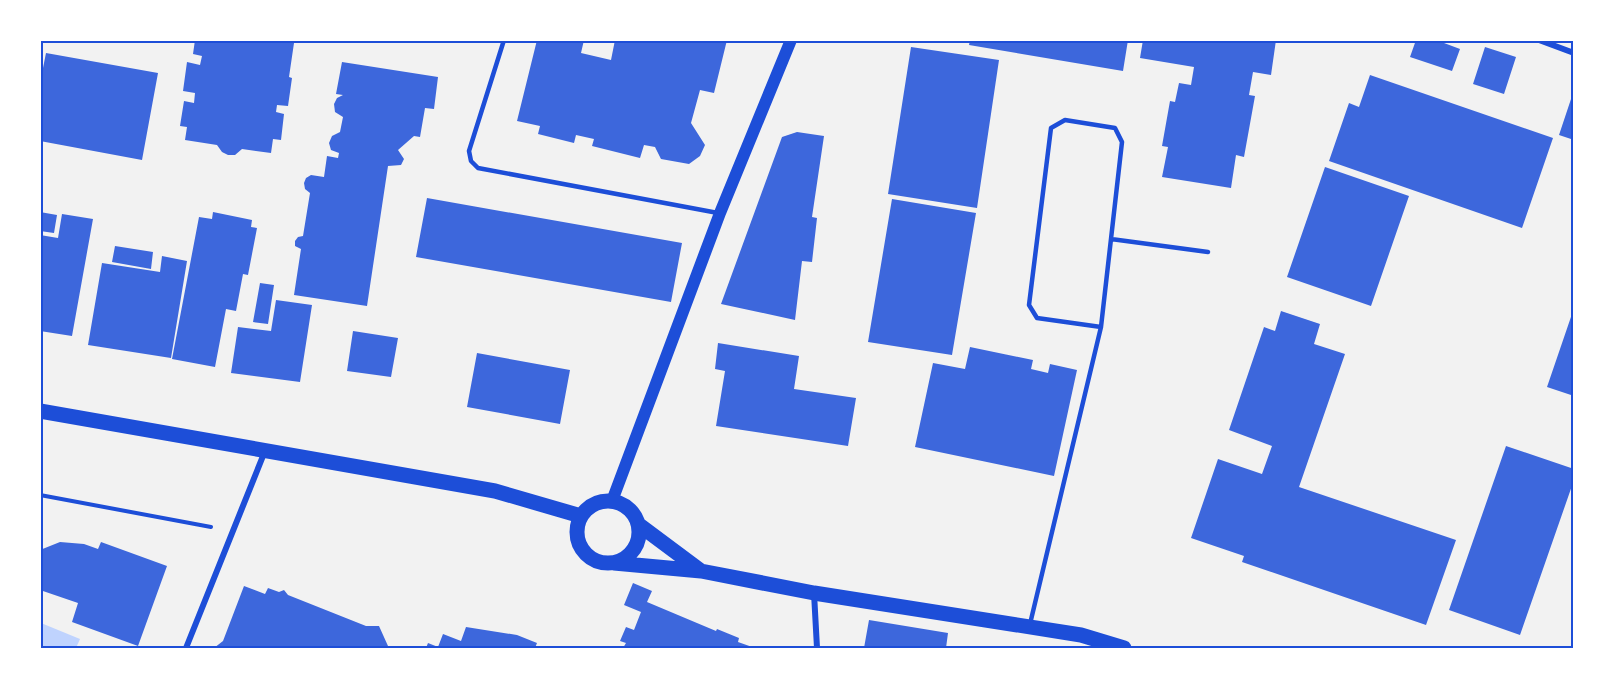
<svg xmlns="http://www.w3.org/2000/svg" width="1614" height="689" font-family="Montserrat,sans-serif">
<rect width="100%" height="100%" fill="#f2f2f2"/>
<path fill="#bfd3fe" d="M 41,623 L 80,639 L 76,648 L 41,648 Z"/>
<path fill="#3d67dc" d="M 195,40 L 289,40 L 288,43 L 294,43 L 289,77 L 292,78 L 288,106 L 277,105 L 276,112 L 284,114 L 281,140 L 273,139 L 271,153 L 242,149 L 235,155 L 228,155 L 222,152 L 217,145 L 185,140 L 187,127 L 180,126 L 184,101 L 194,103 L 195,93 L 183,91 L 187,62 L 200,65 L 202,56 L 193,54 Z
M 537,40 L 584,40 L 581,53 L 611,60 L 615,40 L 727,40 L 714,93 L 700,90 L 691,123 L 705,145 L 700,156 L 689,164 L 661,159 L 655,147 L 644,145 L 640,158 L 592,146 L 594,139 L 576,135 L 574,143 L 538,134 L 540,126 L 517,121 Z
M 970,40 L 1128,40 L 1123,71 L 969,45 Z
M 1143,40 L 1276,40 L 1271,75 L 1253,72 L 1249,95 L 1255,96 L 1244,157 L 1236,155 L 1231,188 L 1162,177 L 1168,147 L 1162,146 L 1170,101 L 1175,102 L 1179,83 L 1191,85 L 1194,67 L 1140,58 Z
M 1416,40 L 1436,40 L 1460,49 L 1452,71 L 1410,57 Z
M 911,47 L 999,60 L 977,208 L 888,194 Z
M 1485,47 L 1516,57 L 1504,94 L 1473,84 Z
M 46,53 L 158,73 L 142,160 L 40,141 L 40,83 Z
M 342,62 L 438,77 L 434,109 L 425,108 L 420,137 L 414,136 L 398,150 L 404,159 L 401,165 L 388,166 L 367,306 L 294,295 L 301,249 L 295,246 L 295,241 L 298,237 L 303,236 L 310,193 L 305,189 L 304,183 L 306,178 L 311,175 L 324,177 L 327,156 L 338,158 L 339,153 L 331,150 L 329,143 L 332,136 L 340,132 L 343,117 L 335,112 L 334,104 L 337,98 L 343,95 L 336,94 Z
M 1370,75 L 1553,138 L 1522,228 L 1329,161 L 1349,103 L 1359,107 Z
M 1573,93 L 1574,93 L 1574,140 L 1559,135 Z
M 797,132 L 824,136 L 812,217 L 817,218 L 812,262 L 802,261 L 795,320 L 721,304 L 782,137 Z
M 1325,167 L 1409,196 L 1371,306 L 1287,277 Z
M 427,198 L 682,243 L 671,302 L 416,257 Z
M 892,199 L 976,213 L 952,355 L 868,342 Z
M 40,212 L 57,215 L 54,233 L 40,231 Z
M 213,212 L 252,220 L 251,227 L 257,228 L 248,275 L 243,274 L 236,311 L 226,309 L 215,367 L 172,359 L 199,217 L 212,219 Z
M 62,214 L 93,219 L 72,336 L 40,331 L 40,235 L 58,238 Z
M 115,246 L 153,252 L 151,269 L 112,262 Z
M 162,256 L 187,261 L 171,358 L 88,345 L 102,263 L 160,272 Z
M 260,283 L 274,285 L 268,324 L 253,322 Z
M 276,300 L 312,305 L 300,382 L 231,373 L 238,327 L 271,331 Z
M 1281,311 L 1320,324 L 1314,344 L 1345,354 L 1299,487 L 1456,540 L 1426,625 L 1242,562 L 1244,556 L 1191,538 L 1218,459 L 1262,474 L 1272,446 L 1229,430 L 1264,327 L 1275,331 Z
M 1573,311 L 1574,311 L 1574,396 L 1547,387 Z
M 353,331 L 398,338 L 391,377 L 347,371 Z
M 718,343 L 799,356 L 794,389 L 856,398 L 848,446 L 716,426 L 725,371 L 715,369 Z
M 970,347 L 1033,360 L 1031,369 L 1048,373 L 1050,364 L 1077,370 L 1054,476 L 915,447 L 933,363 L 965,369 Z
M 477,353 L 570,370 L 560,424 L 467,407 Z
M 1506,446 L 1574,469 L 1574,480 L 1520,635 L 1449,610 Z
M 60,542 L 84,544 L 98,549 L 101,542 L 167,566 L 138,646 L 72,622 L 78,603 L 40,590 L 40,550 Z
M 633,583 L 652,591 L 647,602 L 716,631 L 717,629 L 739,638 L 738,642 L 755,648 L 623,648 L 626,643 L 620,641 L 626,627 L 634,630 L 641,612 L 624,605 Z
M 244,586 L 265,594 L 268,588 L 279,592 L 284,590 L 288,595 L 366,626 L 379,626 L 388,646 L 387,648 L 214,648 L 223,641 Z
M 869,620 L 948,633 L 946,648 L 864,648 Z
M 466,627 L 517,635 L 537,643 L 535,648 L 426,648 L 428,643 L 438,647 L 443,634 L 461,641 Z"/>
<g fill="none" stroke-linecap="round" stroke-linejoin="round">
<path stroke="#1d4ed8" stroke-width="4" d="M 40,495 L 211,527"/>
<path stroke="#1d4ed8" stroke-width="4.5" d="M 504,40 L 469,151 L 471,161 L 478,168 L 718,213
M 1111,239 L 1208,252
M 1030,624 L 1101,327 L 1122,142 L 1115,128 L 1065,120 L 1051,128 L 1029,305 L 1037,318 L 1101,327"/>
<path stroke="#1d4ed8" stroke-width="6" d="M 1539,40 L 1574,53
M 814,593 L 817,648
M 186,648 L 265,451"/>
<path stroke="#1d4ed8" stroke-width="12" d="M 612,501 L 720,213 L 791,40"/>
<path stroke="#1d4ed8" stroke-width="15" d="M 40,411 L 495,491 L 581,516
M577 532a31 31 0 1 1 62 0a31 31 0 1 1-62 0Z
M 638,524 L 701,571
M 614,563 L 701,571 L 814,593 L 1081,635 L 1124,648"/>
</g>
<rect width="1614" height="689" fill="none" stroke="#ffffff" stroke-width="84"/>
<rect x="42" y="42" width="1530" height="605" fill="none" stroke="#1d4ed8" stroke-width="2"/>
</svg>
